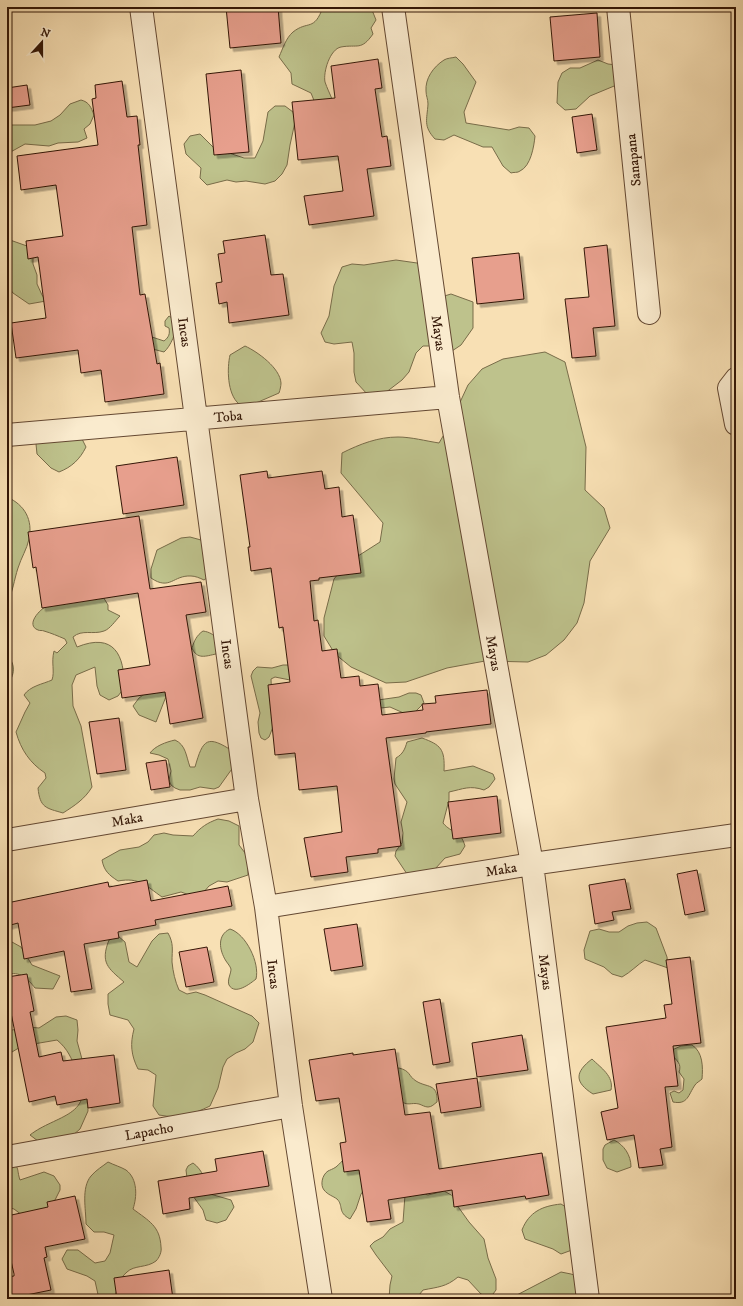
<svg xmlns="http://www.w3.org/2000/svg" width="743" height="1306" font-family="'IM FELL DW Pica',serif">
<defs>
<filter id="shadow"><feDropShadow dx="3.5" dy="3.5" stdDeviation="0" flood-color="#0004"/></filter>
</defs>
<rect width="100%" height="100%" fill="#f8e0b4"/>
<filter id="stains"><feTurbulence type="fractalNoise" baseFrequency=".005" numOctaves="4"/><feColorMatrix values="0 0 0 0 .2 0 0 0 0 .09 0 0 0 0 .02 0 0 0 .5 -.17"/></filter>
<radialGradient id="worn" r=".72"><stop offset=".6" stop-color="#630" stop-opacity="0"/><stop offset="1" stop-color="#630" stop-opacity=".3"/></radialGradient>
<path fill="#bec28c" stroke="#786c49" d="M 323,7 L 365,7 L 372,10 L 376,20 L 371,28 L 373,34 C 361,51 358,44 341,47 C 330,49 323,72 325,82 C 327,88 330,94 332,99 L 319,113 L 311,93 L 292,84 L 291,73 L 279,57 C 283,48 286,38 293,32 C 308,20 314,32 323,7 Z
M 456,57 L 463,64 L 476,82 L 464,112 L 466,123 L 509,130 L 519,127 L 529,128 L 535,136 C 534,146 531,166 520,171 C 518,173 513,172 511,173 L 503,166 L 492,147 L 483,147 L 454,135 L 444,140 L 435,139 C 423,126 427,120 428,104 C 428,99 426,96 426,91 C 425,79 433,67 444,60 C 447,58 452,58 456,57 Z
M 598,60 L 608,64 L 617,65 L 619,84 L 590,96 L 576,109 L 565,110 L 557,103 L 558,82 L 562,73 L 570,68 L 580,68 Z
M 81,100 C 89,102 91,107 94,115 L 90,124 L 84,129 L 87,138 L 78,142 L 58,143 L 49,146 L 25,144 L 7,154 L 7,125 L 35,125 L 51,121 L 60,115 L 70,104 Z
M 275,106 L 285,106 L 293,112 L 295,122 L 290,145 L 287,165 L 282,174 L 275,181 L 265,184 L 246,181 L 236,182 L 227,180 L 207,185 L 200,178 L 201,168 L 186,154 L 184,144 L 190,136 L 200,134 L 214,148 L 244,158 L 255,158 L 263,141 L 268,112 Z
M 10,240 L 27,246 L 33,254 L 33,264 L 37,275 L 37,284 L 42,295 L 46,301 L 29,304 L 13,293 L 7,285 L 7,241 Z
M 396,260 L 417,263 L 426,268 L 441,297 L 451,294 L 473,302 L 473,328 L 461,345 L 452,351 L 433,346 L 423,346 L 416,353 L 409,372 L 402,380 L 385,393 L 368,395 L 356,382 L 354,372 L 354,353 L 352,342 L 334,344 L 325,342 L 321,333 L 329,316 L 334,286 L 342,267 L 352,264 L 364,265 Z
M 169,316 L 178,322 C 176,332 171,346 164,352 L 145,347 L 146,335 L 164,341 C 169,337 170,334 169,328 L 165,326 L 165,321 Z
M 245,346 C 258,352 280,368 281,383 C 281,386 280,390 279,393 L 249,406 C 246,406 241,405 239,404 C 227,394 227,368 230,355 Z
M 545,352 L 565,362 L 586,447 L 585,490 L 604,508 L 610,528 L 590,561 L 584,603 L 577,623 L 564,640 L 546,655 L 528,662 L 485,661 L 447,668 L 406,682 L 386,683 L 351,667 L 335,654 L 324,636 L 324,618 L 334,579 L 347,563 L 380,542 L 383,523 L 341,473 L 342,453 C 360,444 378,437 398,437 C 411,437 426,441 439,443 L 449,426 L 468,385 L 482,369 L 503,359 Z
M 42,435 L 81,437 L 86,447 C 80,459 72,467 59,472 L 51,468 L 37,454 L 36,444 Z
M 7,497 C 25,505 33,520 29,539 C 27,549 21,558 18,568 C 14,580 13,592 7,603 Z
M 190,537 L 201,540 L 204,544 L 208,577 L 204,580 C 200,578 195,576 191,576 C 173,575 170,591 151,578 L 151,569 L 157,550 L 181,538 Z
M 102,595 L 108,605 L 108,610 L 120,616 C 115,621 110,629 104,631 C 93,635 82,629 73,637 L 77,647 C 114,632 125,655 124,688 L 118,696 L 109,700 L 100,695 L 97,686 L 95,667 L 76,675 L 72,685 L 73,706 L 81,726 L 92,787 C 85,799 74,806 63,813 C 46,808 40,808 38,788 L 46,778 L 45,773 C 30,763 21,750 16,732 L 25,712 L 30,703 L 24,695 C 30,686 43,684 52,680 C 55,671 51,663 54,651 L 57,653 L 67,643 L 65,639 C 58,636 51,633 44,631 C 42,630 40,631 38,630 C 25,625 40,609 47,606 Z
M 203,631 C 216,633 220,641 216,654 C 206,656 197,660 192,648 C 194,641 197,635 203,631 Z
M 7,655 C 16,664 15,676 7,684 Z
M 283,665 L 288,665 L 299,678 L 290,680 L 275,677 L 271,679 L 273,727 L 269,737 L 265,740 L 261,738 L 259,733 L 258,722 L 260,713 L 251,676 L 253,671 L 257,667 L 272,668 Z
M 155,669 L 167,694 L 156,722 L 139,715 L 133,706 L 139,698 L 147,692 Z
M 409,693 L 416,693 L 421,695 L 424,703 L 414,713 L 408,715 L 390,707 L 381,708 L 378,700 L 399,697 Z
M 422,738 C 441,745 445,749 444,771 L 473,766 L 493,774 L 495,779 L 489,787 L 484,790 C 470,785 463,789 449,792 L 449,800 L 443,823 C 452,834 460,829 465,846 L 460,854 L 445,858 L 435,869 L 407,874 L 395,856 L 396,851 L 402,843 L 403,833 L 401,822 L 407,802 L 395,784 L 394,779 L 396,758 C 403,754 405,749 407,742 Z
M 175,740 C 186,745 186,756 190,767 L 195,767 C 203,739 207,734 234,752 L 234,766 L 219,787 L 214,789 L 200,787 L 190,790 L 180,790 L 175,788 L 171,785 L 169,780 L 171,771 L 168,759 L 159,755 L 150,753 C 155,746 166,742 175,740 Z
M 218,819 L 229,821 L 239,826 L 239,845 L 245,853 L 248,863 L 248,875 L 227,882 L 218,881 L 209,886 L 203,893 L 192,896 L 181,892 L 162,897 C 146,886 140,877 118,881 C 109,875 104,871 102,860 L 120,850 L 139,847 L 148,842 L 154,835 L 164,833 L 173,835 L 193,836 C 201,827 207,823 218,819 Z
M 647,922 L 656,928 L 667,957 L 668,968 L 645,960 C 637,965 631,972 622,977 L 612,974 L 604,967 L 585,959 L 584,950 L 590,931 L 599,929 L 609,932 L 619,932 L 628,926 L 637,923 Z
M 230,929 C 246,934 260,963 256,979 C 251,983 235,996 229,985 C 227,980 231,974 231,969 C 230,966 228,964 226,961 C 219,950 217,935 230,929 Z
M 168,933 C 174,944 172,949 172,962 C 173,972 175,981 179,990 L 187,994 L 196,992 L 205,995 L 252,1016 L 259,1023 L 253,1042 L 245,1049 L 236,1053 L 227,1059 L 223,1067 L 218,1088 L 210,1106 C 191,1115 180,1119 159,1115 L 153,1106 L 156,1075 L 148,1070 L 138,1069 C 131,1055 130,1044 134,1029 L 128,1020 L 110,1015 L 108,1004 L 108,994 L 124,982 C 108,968 100,963 109,940 L 118,936 L 125,942 L 129,962 L 137,967 L 152,941 L 159,934 Z
M 12,942 L 21,947 L 32,965 L 60,976 L 53,989 L 35,988 C 28,979 19,970 7,975 L 7,944 Z
M 66,1016 L 77,1020 L 78,1030 L 77,1041 L 85,1070 L 88,1111 L 80,1129 L 65,1142 L 38,1141 L 30,1135 C 55,1115 98,1116 77,1071 C 71,1058 68,1049 57,1040 L 22,1046 L 7,1055 L 7,1031 L 28,1027 L 39,1028 L 56,1017 Z
M 692,1045 C 703,1052 703,1067 702,1079 C 700,1081 696,1083 695,1085 C 688,1095 688,1105 673,1102 L 670,1093 L 674,1091 L 679,1093 L 683,1090 L 684,1079 L 679,1072 C 682,1064 677,1061 672,1055 L 672,1050 L 681,1046 Z
M 592,1059 C 601,1068 614,1076 611,1090 L 593,1094 C 574,1082 575,1072 592,1059 Z
M 399,1068 C 411,1071 408,1076 416,1081 C 427,1088 438,1083 437,1102 C 434,1104 432,1107 428,1107 C 425,1107 422,1105 419,1104 C 411,1102 407,1107 400,1100 L 394,1069 Z
M 614,1140 C 624,1145 631,1155 631,1167 L 617,1172 L 607,1168 L 603,1160 L 603,1149 L 605,1145 Z
M 355,1152 L 364,1190 L 361,1194 L 356,1209 L 350,1219 C 337,1212 344,1206 337,1199 C 333,1196 328,1195 324,1190 C 320,1185 322,1175 328,1171 C 330,1170 333,1169 336,1167 C 344,1160 344,1157 355,1152 Z
M 7,1160 C 21,1167 16,1168 20,1180 L 44,1172 L 54,1176 L 60,1185 L 60,1190 L 51,1208 L 22,1215 L 14,1209 L 7,1207 Z
M 108,1162 C 114,1165 121,1167 126,1170 C 138,1179 137,1197 133,1209 C 149,1221 160,1226 161,1247 C 162,1252 159,1258 156,1261 C 147,1268 134,1265 127,1272 C 118,1279 119,1291 112,1299 L 99,1299 L 95,1281 L 87,1276 L 67,1269 L 62,1259 L 67,1250 L 78,1250 L 95,1263 L 105,1261 L 110,1253 L 114,1235 L 104,1232 L 94,1232 L 86,1224 C 86,1209 81,1188 91,1176 C 96,1170 103,1166 108,1162 Z
M 193,1163 C 203,1170 206,1182 210,1194 L 231,1200 L 234,1207 L 226,1220 L 217,1223 L 206,1220 L 203,1210 L 193,1196 L 188,1186 L 186,1170 L 188,1166 Z
M 413,1191 L 428,1195 L 444,1191 L 453,1196 L 454,1201 L 469,1222 L 484,1239 L 488,1258 L 496,1279 L 496,1290 L 490,1298 L 481,1294 L 468,1280 L 458,1277 C 446,1287 438,1287 423,1290 L 416,1299 L 389,1299 L 390,1285 L 392,1276 L 376,1255 L 370,1246 L 374,1242 L 383,1237 L 390,1229 L 403,1222 L 405,1195 Z
M 561,1204 L 569,1209 L 572,1250 L 561,1254 L 553,1249 L 525,1239 L 522,1230 C 529,1212 542,1206 561,1204 Z
M 561,1272 L 571,1274 L 582,1278 L 592,1299 L 513,1299 L 515,1296 Z"/>
<path fill="#e79f8d" stroke="#331606" filter="url(#shadow)" d="M 226,7 L 278,7 L 281,43 L 230,48 Z
M 597,13 L 600,57 L 554,61 L 550,17 Z
M 378,59 L 382,88 L 375,89 L 382,137 L 387,136 L 391,166 L 367,169 L 374,216 L 309,225 L 304,196 L 343,191 L 338,156 L 298,160 L 292,102 L 335,98 L 331,66 Z
M 241,70 L 249,152 L 214,155 L 206,74 Z
M 122,81 L 127,117 L 137,116 L 140,145 L 138,145 L 147,225 L 132,227 L 140,295 L 145,294 L 157,364 L 160,363 L 164,394 L 105,402 L 101,370 L 81,373 L 78,350 L 16,358 L 11,323 L 46,318 L 38,257 L 28,259 L 26,241 L 63,236 L 56,185 L 21,190 L 17,156 L 98,145 L 92,99 L 96,98 L 95,85 Z
M 27,85 L 30,105 L 7,108 L 7,88 Z
M 592,114 L 597,150 L 577,153 L 572,117 Z
M 265,235 L 271,275 L 283,274 L 289,315 L 229,323 L 227,302 L 219,304 L 216,283 L 222,282 L 218,254 L 225,253 L 223,241 Z
M 607,245 L 615,326 L 593,328 L 596,356 L 572,358 L 565,299 L 589,297 L 584,248 Z
M 519,253 L 524,299 L 477,304 L 472,258 Z
M 177,457 L 184,505 L 123,514 L 116,466 Z
M 267,471 L 268,478 L 322,471 L 325,489 L 339,487 L 342,517 L 353,515 L 361,573 L 319,578 L 319,580 L 310,581 L 314,621 L 318,620 L 322,651 L 337,649 L 341,678 L 359,676 L 360,686 L 378,684 L 382,715 L 423,710 L 422,704 L 436,703 L 435,696 L 487,690 L 491,724 L 426,732 L 426,733 L 386,738 L 401,846 L 378,849 L 378,853 L 346,857 L 348,872 L 311,877 L 304,838 L 342,832 L 337,786 L 299,790 L 295,753 L 275,755 L 268,685 L 290,682 L 283,627 L 279,628 L 271,568 L 251,571 L 248,547 L 250,547 L 240,475 Z
M 139,516 L 150,589 L 201,582 L 206,612 L 186,615 L 203,718 L 170,724 L 165,692 L 122,698 L 118,670 L 150,665 L 138,593 L 42,608 L 36,567 L 33,568 L 28,532 Z
M 119,718 L 126,770 L 97,774 L 89,722 Z
M 166,760 L 170,787 L 151,790 L 146,763 Z
M 497,796 L 501,833 L 453,839 L 448,802 Z
M 697,870 L 705,911 L 685,915 L 677,874 Z
M 625,879 L 631,909 L 612,912 L 614,920 L 595,924 L 589,885 Z
M 147,880 L 151,901 L 228,886 L 232,906 L 155,920 L 156,925 L 118,932 L 119,938 L 84,944 L 92,989 L 71,992 L 64,951 L 24,959 L 18,923 L 7,926 L 7,903 L 108,882 L 109,887 Z
M 357,924 L 363,966 L 331,971 L 324,929 Z
M 207,947 L 214,982 L 186,987 L 179,952 Z
M 690,957 L 701,1043 L 673,1046 L 678,1086 L 665,1087 L 672,1147 L 660,1149 L 663,1165 L 639,1168 L 634,1135 L 607,1140 L 601,1112 L 618,1108 L 606,1027 L 666,1018 L 664,1005 L 672,1004 L 666,960 Z
M 27,974 L 34,1011 L 30,1012 L 39,1057 L 61,1052 L 63,1061 L 114,1055 L 120,1103 L 88,1108 L 87,1099 L 57,1105 L 55,1096 L 29,1102 L 7,993 L 7,977 Z
M 440,999 L 450,1062 L 433,1065 L 423,1002 Z
M 522,1035 L 528,1070 L 477,1077 L 472,1043 Z
M 395,1049 L 405,1115 L 430,1112 L 439,1169 L 542,1153 L 549,1195 L 526,1199 L 525,1196 L 454,1207 L 452,1190 L 388,1200 L 391,1219 L 367,1222 L 359,1170 L 344,1172 L 340,1143 L 346,1142 L 339,1098 L 316,1101 L 309,1060 L 353,1053 L 353,1055 Z
M 477,1078 L 481,1107 L 441,1113 L 436,1084 Z
M 263,1151 L 269,1186 L 189,1198 L 190,1209 L 163,1214 L 158,1181 L 217,1171 L 215,1159 Z
M 75,1196 L 85,1239 L 45,1247 L 47,1257 L 44,1258 L 51,1290 L 7,1299 L 7,1277 L 14,1276 L 14,1274 L 7,1243 L 7,1216 L 48,1207 L 47,1202 Z
M 169,1270 L 173,1299 L 117,1299 L 114,1278 Z"/>
<g fill="none" stroke-linecap="round" stroke-linejoin="round">
<defs>
<path id="street" d="M 141,7 L 247,799 L 266,907 L 291,1106 L 321,1299
M 393,7 L 448,397 L 532,864 L 588,1299
M 618,7 L 649,313
M 736,379 L 729,388 L 736,424
M 7,435 L 448,397
M 7,840 L 247,799
M 266,907 L 532,864 L 736,835
M 7,1157 L 291,1106"/>
</defs>
<use href="#street" stroke="#644832" stroke-width="24"/>
<use href="#street" stroke="#faebce" stroke-width="22"/>
</g>
<g text-anchor="middle" stroke-width="3" stroke-linejoin="round" paint-order="stroke">
<g font-size="14" fill="#331606" stroke="#faebce">
<text transform="translate(633 160) rotate(-96)" y="5">Sanapana</text>
<text transform="translate(185 332) rotate(82)" y="5">Incas</text>
<text transform="translate(439 333) rotate(82)" y="5">Mayas</text>
<text transform="translate(228 416) rotate(-5)" y="5">Toba</text>
<text transform="translate(494 653) rotate(80)" y="5">Mayas</text>
<text transform="translate(228 654) rotate(82)" y="5">Incas</text>
<text transform="translate(127 819) rotate(-10)" y="5">Maka</text>
<text transform="translate(501 869) rotate(-9)" y="5">Maka</text>
<text transform="translate(546 972) rotate(83)" y="5">Mayas</text>
<text transform="translate(274 974) rotate(83)" y="5">Incas</text>
<text transform="translate(149 1131) rotate(-10)" y="5">Lapacho</text>
</g>
</g>
<rect width="743" height="1306" fill="none" stroke="#f8e0b4" stroke-width="24"/>
<rect x="8" y="8" width="727" height="1290" fill="none" stroke="#331606" stroke-width="2"/>
<rect x="12" y="12" width="719" height="1282" fill="none" stroke="#331606"/>
<g transform="translate(42 42) rotate(21)" stroke="#faebce" stroke-width="3" paint-order="stroke">
<path d="M0-3L7 15L0 10L-7 15Z" fill="#331606"/>
<text y="-6" font-size="11" font-weight="bold" text-anchor="middle" fill="#331606">N</text>
</g>
<rect width="100%" height="100%" filter="url(#stains)"/>
<rect width="100%" height="100%" fill="url(#worn)"/>
</svg>
